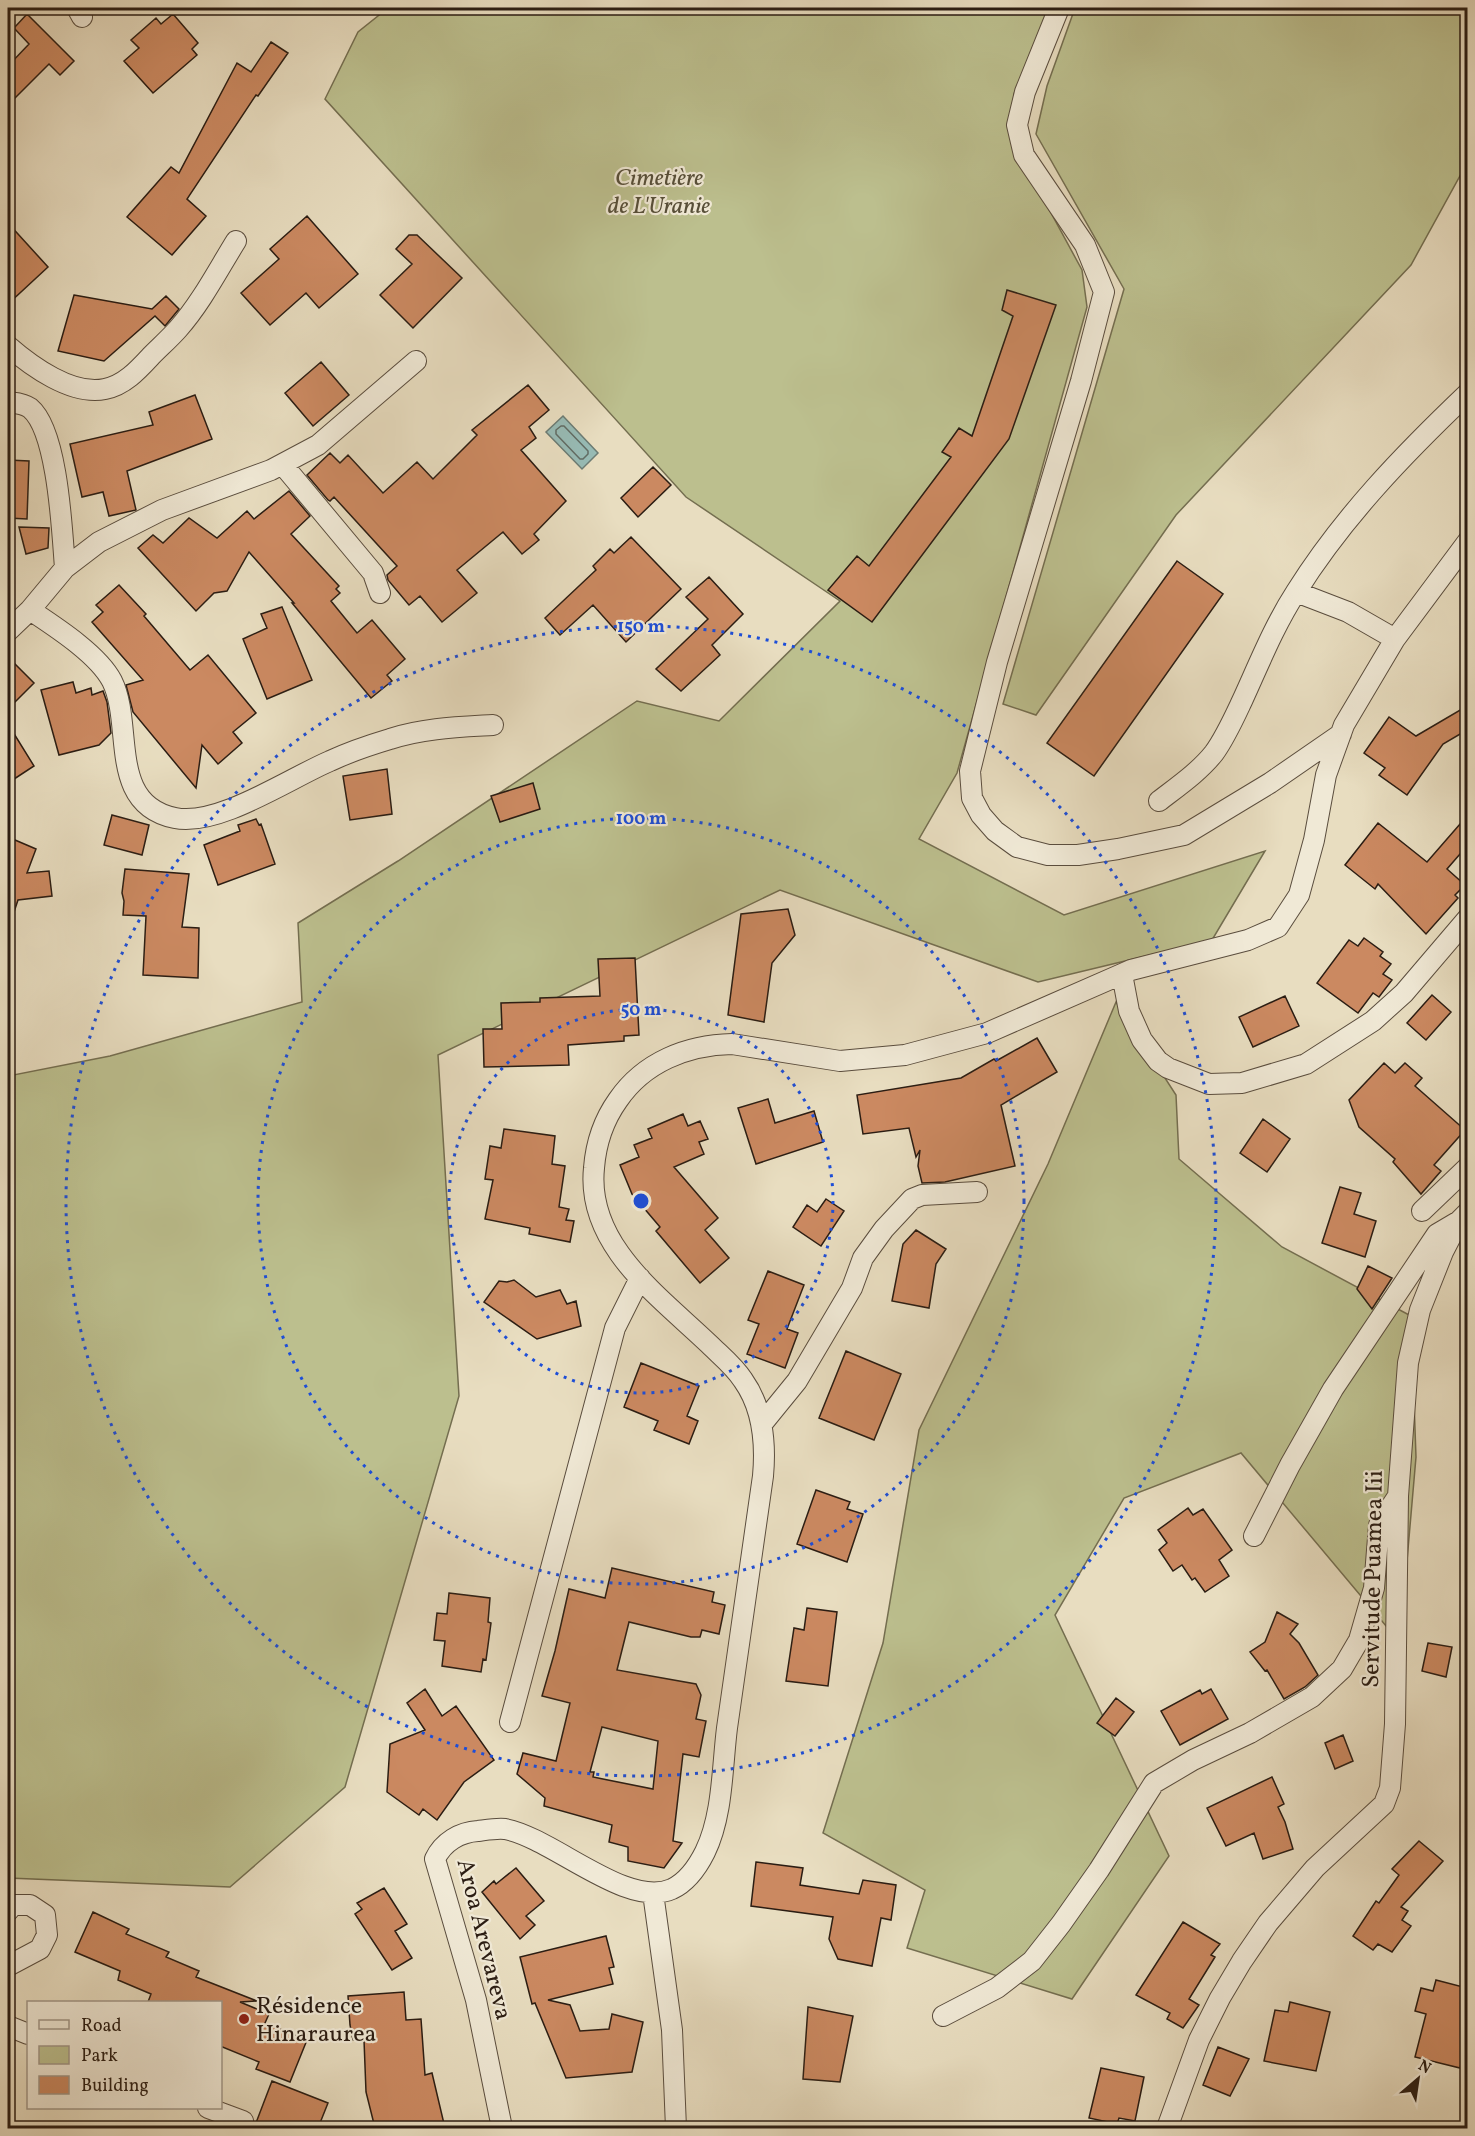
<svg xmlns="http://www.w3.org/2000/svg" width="1475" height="2136" font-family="Vollkorn,serif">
<rect width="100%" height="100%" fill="#e8ddc0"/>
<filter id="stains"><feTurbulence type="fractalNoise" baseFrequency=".00333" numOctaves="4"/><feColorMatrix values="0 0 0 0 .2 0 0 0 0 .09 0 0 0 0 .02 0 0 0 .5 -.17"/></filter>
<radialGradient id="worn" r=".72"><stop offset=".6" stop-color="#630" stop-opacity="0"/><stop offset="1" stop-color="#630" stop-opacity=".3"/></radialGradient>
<path fill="#bcbf8e" stroke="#746e50" stroke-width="1.5" d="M 388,8 L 1050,8 L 1014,94 L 1012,141 L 1082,270 L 1087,307 L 957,773 L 919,839 L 1064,915 L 1265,851 L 1212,940 L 1038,982 L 780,890 L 438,1055 L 459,1396 L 345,1787 L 230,1887 L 8,1878 L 8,1076 L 110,1056 L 302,1002 L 298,923 L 398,861 L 637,701 L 719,721 L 840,601 L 686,497 L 325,99 L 358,32 Z
M 1075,8 L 1467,8 L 1467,163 L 1411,265 L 1176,515 L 1036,715 L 1003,704 L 1124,289 L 1036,134 L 1047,86 Z
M 1116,1002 L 1176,1095 L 1179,1159 L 1282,1247 L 1411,1316 L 1416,1457 L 1403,1607 L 1402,1645 L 1241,1453 L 1124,1498 L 1055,1615 L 1169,1856 L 1072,1999 L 907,1948 L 925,1890 L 823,1833 L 883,1643 L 919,1430 L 1048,1164 Z"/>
<path fill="#97bbb5" stroke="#6c7c74" stroke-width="1.5" d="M 563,416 L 598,453 L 582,469 L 546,432 Z"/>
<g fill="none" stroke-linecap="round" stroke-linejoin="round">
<path stroke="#616c64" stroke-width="1.5" d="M 561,426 L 564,426 L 588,451 L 588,454 L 583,459 L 580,459 L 556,434 L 556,430 Z"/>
</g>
<path fill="#cb8961" stroke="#2b1d13" stroke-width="1.5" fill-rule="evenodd" d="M 27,14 L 74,61 L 60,75 L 49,64 L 8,105 L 8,66 L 29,44 L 14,28 Z
M 173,14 L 198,43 L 192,49 L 197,55 L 153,93 L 124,61 L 139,48 L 131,40 L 156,18 L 161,24 Z
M 271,42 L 288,53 L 258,96 L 256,95 L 187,199 L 206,216 L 172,255 L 127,217 L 171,167 L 179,173 L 237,63 L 251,72 Z
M 307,216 L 358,274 L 319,308 L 306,293 L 270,325 L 241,293 L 279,259 L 270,249 Z
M 8,223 L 48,267 L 8,304 Z
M 409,235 L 417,235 L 462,278 L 413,328 L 380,295 L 412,264 L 396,249 Z
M 1007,290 L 1056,305 L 1009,439 L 872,622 L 828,590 L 857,556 L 869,566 L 951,457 L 942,452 L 959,428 L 972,436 L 1013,316 L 1002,310 Z
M 74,295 L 152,309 L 166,296 L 179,309 L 165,326 L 155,316 L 104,361 L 58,351 Z
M 321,362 L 349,395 L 313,426 L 285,393 Z
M 528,385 L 549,410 L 529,427 L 536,438 L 521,450 L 566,501 L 534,534 L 539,540 L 522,554 L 503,532 L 457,570 L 477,593 L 442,622 L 420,596 L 409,605 L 388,580 L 387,575 L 397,566 L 334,497 L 330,501 L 328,500 L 307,475 L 330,453 L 340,463 L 348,455 L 383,493 L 417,462 L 433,479 L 477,435 L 472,430 Z
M 195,395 L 212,439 L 127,471 L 136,510 L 109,516 L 103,492 L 82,497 L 70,444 L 153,425 L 149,412 Z
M 8,460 L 29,461 L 27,519 L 8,518 Z
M 653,467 L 671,485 L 638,517 L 621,498 Z
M 289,491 L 310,516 L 291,534 L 339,586 L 336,589 L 340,593 L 331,601 L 357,633 L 372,620 L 405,659 L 387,675 L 392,681 L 371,698 L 292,603 L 294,603 L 249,552 L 227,591 L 214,593 L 196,611 L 138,548 L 153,535 L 163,543 L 189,518 L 217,538 L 247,511 L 254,519 Z
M 19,527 L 49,528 L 48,548 L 26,554 Z
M 631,537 L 681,589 L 626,642 L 593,605 L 560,635 L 545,618 L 596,570 L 593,566 L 610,549 L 614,553 Z
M 1177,561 L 1223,594 L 1094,776 L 1047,743 Z
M 709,577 L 743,614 L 712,645 L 720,655 L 681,691 L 656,669 L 708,619 L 686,597 Z
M 119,585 L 146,614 L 144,616 L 190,670 L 208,655 L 256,713 L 233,732 L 242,743 L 218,764 L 202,745 L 196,788 L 133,712 L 126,685 L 143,680 L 92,622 L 103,612 L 96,605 Z
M 282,607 L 312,680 L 267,699 L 243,639 L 267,628 L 261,614 Z
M 8,657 L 34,683 L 8,709 Z
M 73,682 L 76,693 L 91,688 L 92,695 L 103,691 L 107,702 L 111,733 L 99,745 L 59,755 L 41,690 Z
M 1467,706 L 1467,730 L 1443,744 L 1407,795 L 1379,775 L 1385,768 L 1364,753 L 1389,717 L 1416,736 Z
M 8,724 L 34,766 L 8,783 Z
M 387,769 L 392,814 L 350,820 L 343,776 Z
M 533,783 L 540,809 L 500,822 L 491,796 Z
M 112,815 L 149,825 L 142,855 L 104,845 Z
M 1467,816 L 1467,846 L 1447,869 L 1465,885 L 1455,895 L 1458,898 L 1426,934 L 1378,884 L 1375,889 L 1345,865 L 1378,823 L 1427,862 Z
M 256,819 L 259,825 L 261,824 L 275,864 L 218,885 L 204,845 L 240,831 L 238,825 Z
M 8,837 L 36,849 L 27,873 L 49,871 L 52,896 L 18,900 L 11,921 L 8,921 Z
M 125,869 L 189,874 L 182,927 L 199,928 L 198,978 L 143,975 L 146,916 L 123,915 L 124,901 L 122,893 Z
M 788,909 L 795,935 L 772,963 L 764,1022 L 728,1015 L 741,914 Z
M 1364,938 L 1383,952 L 1380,956 L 1391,964 L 1383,974 L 1392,980 L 1379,997 L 1373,993 L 1358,1013 L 1317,983 L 1349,940 L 1358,946 Z
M 635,958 L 639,1035 L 624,1036 L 624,1041 L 568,1045 L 569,1065 L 484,1067 L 483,1029 L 502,1029 L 501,1003 L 540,1002 L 540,998 L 600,996 L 598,959 Z
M 1432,995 L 1451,1012 L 1426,1040 L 1407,1023 Z
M 1285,996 L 1299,1026 L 1253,1047 L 1239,1017 Z
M 1037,1038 L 1057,1072 L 1001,1105 L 1015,1166 L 945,1182 L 922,1183 L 918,1166 L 920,1150 L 916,1157 L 909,1128 L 863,1134 L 857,1095 L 961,1078 L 994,1059 L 996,1061 Z
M 1384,1063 L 1395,1073 L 1405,1063 L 1422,1078 L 1415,1086 L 1465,1130 L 1434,1165 L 1441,1171 L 1421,1194 L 1393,1162 L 1395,1159 L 1359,1127 L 1349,1100 Z
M 768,1099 L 775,1123 L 814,1111 L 823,1142 L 756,1164 L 738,1108 Z
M 683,1114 L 688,1126 L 700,1121 L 708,1139 L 699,1142 L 704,1154 L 674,1167 L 718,1218 L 705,1230 L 729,1258 L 700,1283 L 656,1231 L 660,1227 L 632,1194 L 620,1165 L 639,1157 L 634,1145 L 652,1138 L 648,1129 Z
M 1263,1119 L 1290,1139 L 1267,1172 L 1240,1153 Z
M 504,1129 L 555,1136 L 552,1164 L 565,1166 L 559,1207 L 569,1209 L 566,1220 L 574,1221 L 570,1242 L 529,1234 L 530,1228 L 485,1219 L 493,1180 L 485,1179 L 490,1146 L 501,1148 Z
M 1340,1187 L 1361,1193 L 1354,1214 L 1376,1221 L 1365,1257 L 1322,1243 Z
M 826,1199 L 844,1211 L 821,1246 L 793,1227 L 807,1205 L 817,1212 Z
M 916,1230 L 946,1249 L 936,1264 L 929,1308 L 892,1301 L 903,1244 Z
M 1368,1266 L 1392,1278 L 1372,1309 L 1357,1289 Z
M 768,1271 L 804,1285 L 787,1329 L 798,1333 L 785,1368 L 747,1354 L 759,1324 L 748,1320 Z
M 514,1280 L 536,1297 L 560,1290 L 567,1304 L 576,1301 L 581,1326 L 537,1339 L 484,1302 L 499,1281 L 507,1282 Z
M 846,1351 L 901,1374 L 874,1440 L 819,1418 Z
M 641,1363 L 699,1386 L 687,1416 L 698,1421 L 689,1444 L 654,1430 L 658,1421 L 624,1407 Z
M 816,1490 L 850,1502 L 847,1509 L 863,1514 L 847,1562 L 797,1544 Z
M 1188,1508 L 1193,1515 L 1203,1509 L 1232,1550 L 1219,1560 L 1229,1576 L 1205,1592 L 1195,1578 L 1192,1580 L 1182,1565 L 1173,1571 L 1159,1550 L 1167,1543 L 1158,1530 Z
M 612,1568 L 714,1592 L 712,1602 L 725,1605 L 719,1634 L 702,1630 L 700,1637 L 691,1637 L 629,1622 L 617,1670 L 696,1684 L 701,1695 L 696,1719 L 706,1721 L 699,1757 L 683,1754 L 673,1841 L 682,1843 L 664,1868 L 628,1861 L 628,1847 L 609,1842 L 612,1825 L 544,1806 L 545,1798 L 517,1774 L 523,1753 L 556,1761 L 570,1703 L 542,1696 L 555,1651 L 569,1589 L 605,1598 ZM 602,1727 L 658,1741 L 653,1789 L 593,1777 L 594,1772 L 590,1772 Z
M 449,1593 L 490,1598 L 488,1622 L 491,1623 L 486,1660 L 483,1659 L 481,1672 L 442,1666 L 445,1641 L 434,1640 L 437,1613 L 447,1614 Z
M 807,1608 L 837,1612 L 828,1686 L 786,1681 L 794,1628 L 804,1630 Z
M 1277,1612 L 1298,1624 L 1290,1634 L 1299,1643 L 1318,1675 L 1305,1687 L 1284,1699 L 1267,1670 L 1265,1671 L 1250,1652 L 1265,1642 Z
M 1428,1643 L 1452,1647 L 1446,1677 L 1422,1671 Z
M 425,1689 L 442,1716 L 456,1706 L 494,1760 L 464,1782 L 437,1820 L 423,1809 L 419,1815 L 387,1792 L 390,1744 L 425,1730 L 407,1703 Z
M 1211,1689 L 1228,1719 L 1180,1745 L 1161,1711 L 1200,1690 L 1202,1694 Z
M 1116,1698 L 1134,1712 L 1115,1736 L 1097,1723 Z
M 1343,1735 L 1353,1761 L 1335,1769 L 1325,1743 Z
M 1272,1777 L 1284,1804 L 1278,1807 L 1285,1822 L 1293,1849 L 1263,1859 L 1254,1833 L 1226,1846 L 1207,1808 Z
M 1419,1841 L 1443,1861 L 1401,1907 L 1408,1911 L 1402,1920 L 1411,1926 L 1392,1952 L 1378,1944 L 1373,1950 L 1353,1936 L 1376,1901 L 1379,1903 L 1399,1875 L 1392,1869 Z
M 756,1862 L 803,1868 L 800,1885 L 859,1894 L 863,1880 L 896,1885 L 891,1920 L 881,1918 L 872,1966 L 838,1959 L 829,1939 L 833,1917 L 751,1906 Z
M 516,1868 L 544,1901 L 526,1916 L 535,1925 L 520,1939 L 482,1892 L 494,1881 L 496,1884 Z
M 384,1888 L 407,1924 L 395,1931 L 412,1958 L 392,1970 L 355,1914 L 362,1909 L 357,1903 Z
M 93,1912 L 129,1929 L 126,1934 L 169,1952 L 166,1957 L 199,1971 L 196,1977 L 257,2001 L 240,2002 L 269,2014 L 265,2023 L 307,2040 L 290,2082 L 256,2069 L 259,2062 L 220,2046 L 220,2002 L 148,2002 L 151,1994 L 118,1980 L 120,1971 L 75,1952 Z
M 1183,1922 L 1220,1944 L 1211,1955 L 1215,1957 L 1189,1999 L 1199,2005 L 1183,2028 L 1167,2019 L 1170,2013 L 1136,1995 Z
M 606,1936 L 614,1967 L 609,1968 L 613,1984 L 548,2000 L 570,2005 L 580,2031 L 609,2029 L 612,2014 L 643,2022 L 632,2072 L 566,2078 L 535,2003 L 532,2004 L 520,1957 Z
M 1436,1980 L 1467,1988 L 1467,2039 L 1460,2068 L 1415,2057 L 1426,2014 L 1415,2011 L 1421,1988 L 1433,1991 Z
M 404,1992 L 406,2020 L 421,2019 L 425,2075 L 432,2073 L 445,2128 L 375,2128 L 366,2092 L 364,2040 L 353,2040 L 350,2025 L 348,1996 Z
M 1290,2002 L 1330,2012 L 1316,2071 L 1264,2061 L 1275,2010 L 1288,2012 Z
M 808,2007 L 853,2016 L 840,2082 L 803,2079 Z
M 1218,2047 L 1249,2059 L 1230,2096 L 1203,2085 Z
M 1101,2068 L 1144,2077 L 1135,2121 L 1119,2118 L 1117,2124 L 1089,2118 Z
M 272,2081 L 328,2103 L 318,2128 L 254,2128 Z"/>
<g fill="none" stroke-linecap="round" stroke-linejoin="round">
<defs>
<path id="minor" d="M 77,8 L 82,17
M 1059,8 L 1025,92 L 1017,125 L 1024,155 L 1085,245 L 1104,292 L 1081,381 L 997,662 L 970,771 L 972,798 L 981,815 L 995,831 L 1017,847 L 1048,855 L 1078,855 L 1118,849 L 1184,835 L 1270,783 L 1341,734
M 8,346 C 31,366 72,396 105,389 C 125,385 139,369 152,355 C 161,346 170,338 178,329 C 201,303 218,270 236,241
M 8,402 C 15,403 23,403 30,408 C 58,431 62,531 65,568
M 283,465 L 373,573 L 380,593
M 1296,592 L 1348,612 L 1395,639
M 30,610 C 54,626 98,654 112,681 C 134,725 107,804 175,818 C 218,827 290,778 330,761 C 349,752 370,745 390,739 C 423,728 459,727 493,725
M 8,631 L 30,610 L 65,568 L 99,542 L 162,510 L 271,470 L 318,445 L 416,361
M 1159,801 C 1177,787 1199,772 1214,753 C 1225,738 1234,718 1242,701 C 1259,664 1274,626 1296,592 C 1343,517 1404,454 1468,393
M 1122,974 L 1129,1011 L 1142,1040 L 1158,1061 L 1168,1068 L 1209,1084 L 1242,1083 L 1306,1064 L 1373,1021 L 1404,993 L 1468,918
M 1422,1211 L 1468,1167
M 762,1424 L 797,1381 L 852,1288 L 863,1258 L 884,1229 L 912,1199 L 922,1195 L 977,1192
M 1254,1536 L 1290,1465 L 1333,1389 L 1437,1234 L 1459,1221
M 510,1722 L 615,1328 L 640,1278
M 653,1893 L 672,2030 L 676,2128
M 8,1911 L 13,1905 L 30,1905 L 45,1915 L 47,1935 L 40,1949 L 8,1966
M 943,2016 L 997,1988 L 1032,1961 L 1061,1924 L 1099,1870 L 1154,1783 L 1193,1760 L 1250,1733 L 1312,1697 L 1342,1669 L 1359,1640 L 1374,1588 L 1379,1525 L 1398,1496
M 8,2026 L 28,2034
M 208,2108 L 243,2121
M 502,2128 L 476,2000 L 435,1859 C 443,1842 460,1832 478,1831 C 486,1830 497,1828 505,1829 C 553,1838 626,1909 672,1889 C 687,1882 698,1866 705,1852 C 723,1815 722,1768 727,1728 C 739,1644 751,1560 763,1476 C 766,1443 763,1408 743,1380 C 734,1366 720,1355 709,1344 C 659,1296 586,1245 594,1168 C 596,1142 603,1121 618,1100 C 644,1062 687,1045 732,1044 L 840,1061 L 905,1055 L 987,1033 L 1131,970 L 1248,940 L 1278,927 L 1299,895 L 1314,840 L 1326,775 L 1344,725 L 1395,639 L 1468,541
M 1167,2128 L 1199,2040 L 1220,1998 L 1242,1961 L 1268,1923 L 1315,1868 L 1384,1804 L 1390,1788 L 1395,1724 L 1398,1496 L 1408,1363 L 1420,1310 L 1443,1252 L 1459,1221 L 1468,1212"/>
</defs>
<use href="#minor" stroke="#5a4d3e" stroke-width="22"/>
<use href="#minor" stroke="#f0e9d6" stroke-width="20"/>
</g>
<g fill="none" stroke="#1d4ed8" stroke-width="3" stroke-dasharray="3 6">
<circle cx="641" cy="1201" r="192"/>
<circle cx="641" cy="1201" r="383"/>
<circle cx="641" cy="1201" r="575"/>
</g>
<circle fill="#8f2418" stroke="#f0e9d6" stroke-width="2" cx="244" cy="2019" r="6"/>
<g text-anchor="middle" stroke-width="4.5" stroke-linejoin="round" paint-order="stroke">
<g font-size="24" font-style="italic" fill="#564e38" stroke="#f0e9d6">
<text x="659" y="185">Cimetière<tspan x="659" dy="28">de L'Uranie</tspan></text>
</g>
<g font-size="24" fill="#2b1d13" stroke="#f0e9d6">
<text transform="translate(1372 1579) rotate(-89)" y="8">Servitude Puamea Iii</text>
<text transform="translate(485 1939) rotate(76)" y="8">Aroa Arevareva</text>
</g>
<g font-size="24" fill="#2b1d13" stroke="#f0e9d6" text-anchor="start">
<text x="256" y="2013">Résidence<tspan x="256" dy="28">Hinaraurea</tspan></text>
</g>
</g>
<circle cx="641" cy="1201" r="9" fill="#1d4ed8" stroke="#f0e9d6" stroke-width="3"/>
<g font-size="18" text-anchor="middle" font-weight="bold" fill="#1d4ed8" stroke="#f0e9d6" stroke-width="4.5" stroke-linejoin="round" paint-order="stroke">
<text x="641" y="632">150 m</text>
<text x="641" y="824">100 m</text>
<text x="641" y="1015">50 m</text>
</g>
<rect width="1475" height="2136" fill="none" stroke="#e8ddc0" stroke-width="30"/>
<rect x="9" y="9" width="1457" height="2118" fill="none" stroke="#2b1d13" stroke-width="3"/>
<rect x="15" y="15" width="1445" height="2106" fill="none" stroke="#2b1d13" stroke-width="1.5"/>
<rect x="27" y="2001" width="195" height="108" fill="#f0e9d6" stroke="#a19788" stroke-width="1.5"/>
<rect x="39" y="2020" width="30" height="9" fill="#f0e9d6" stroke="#a19788" stroke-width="1.5"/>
<text x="81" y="2031" font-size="18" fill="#2b1d13">Road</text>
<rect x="39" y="2046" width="30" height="18" fill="#bcbf8e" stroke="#a19788" stroke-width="1.5"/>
<text x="81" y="2061" font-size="18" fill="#2b1d13">Park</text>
<rect x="39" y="2076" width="30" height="18" fill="#cb8961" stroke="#a19788" stroke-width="1.5"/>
<text x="81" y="2091" font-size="18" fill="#2b1d13">Building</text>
<g transform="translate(1418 2079) rotate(29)" stroke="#f0e9d6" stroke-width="4.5" paint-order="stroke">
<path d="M0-4.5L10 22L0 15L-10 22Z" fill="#2b1d13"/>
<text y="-9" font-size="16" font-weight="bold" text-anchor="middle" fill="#2b1d13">N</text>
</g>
<rect width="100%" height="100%" filter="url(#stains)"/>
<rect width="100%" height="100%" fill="url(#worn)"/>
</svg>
